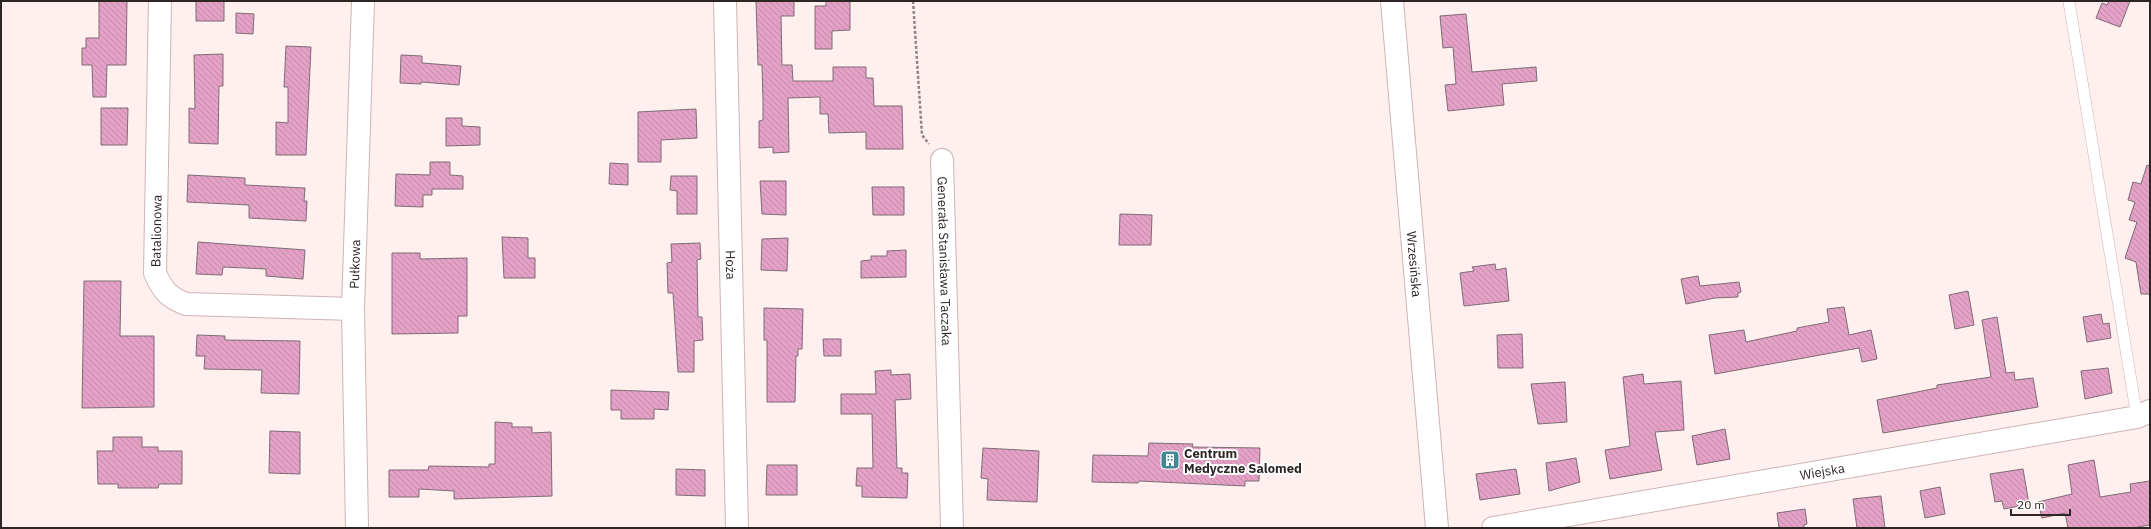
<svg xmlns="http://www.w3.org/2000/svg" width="2151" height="529" font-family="'IBM Plex Sans',sans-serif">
<defs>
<pattern id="building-back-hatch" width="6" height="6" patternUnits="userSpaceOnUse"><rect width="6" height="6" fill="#e4a1c6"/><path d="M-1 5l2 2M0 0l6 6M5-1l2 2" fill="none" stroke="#c48aaa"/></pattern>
</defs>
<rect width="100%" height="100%" fill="#ffefef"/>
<path fill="url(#building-back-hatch)" stroke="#7e6b75" d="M 99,1 L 127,1 L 126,65 L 107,65 L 106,97 L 93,97 L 92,65 L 82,65 L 82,48 L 86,48 L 86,38 L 99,38 Z
M 196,1 L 224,1 L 224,21 L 196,21 Z
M 756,1 L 794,1 L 794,16 L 781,16 L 782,65 L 792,65 L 793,81 L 833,81 L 833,67 L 866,67 L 866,78 L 873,78 L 874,106 L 902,106 L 903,149 L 866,149 L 866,132 L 829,133 L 828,114 L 820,114 L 820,97 L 788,98 L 789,152 L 773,153 L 773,147 L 759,148 L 759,121 L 763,120 L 763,99 L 762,65 L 758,65 Z
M 826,1 L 850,1 L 850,30 L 832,31 L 832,49 L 815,49 L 815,6 L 826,6 Z
M 2109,1 L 2130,1 L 2120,27 L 2096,18 L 2102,3 L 2107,5 Z
M 236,13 L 254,14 L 253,34 L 236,33 Z
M 1466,14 L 1472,72 L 1536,67 L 1537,81 L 1502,84 L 1504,105 L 1448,111 L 1445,85 L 1456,84 L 1453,47 L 1443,48 L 1440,16 Z
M 286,46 L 311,47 L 306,155 L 276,155 L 276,122 L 288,123 L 288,87 L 284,87 Z
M 223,54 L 223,86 L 219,86 L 218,144 L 189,143 L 189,108 L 195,109 L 194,55 Z
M 401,55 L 422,56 L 422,63 L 461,66 L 459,85 L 421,82 L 421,84 L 400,83 Z
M 101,108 L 128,108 L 127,145 L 101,145 Z
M 696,109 L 697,138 L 661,140 L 661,162 L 638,162 L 638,112 Z
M 446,118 L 462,118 L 462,126 L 480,127 L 480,145 L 446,146 Z
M 430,162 L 450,162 L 450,175 L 463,176 L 463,189 L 432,189 L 432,195 L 423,195 L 423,207 L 395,206 L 396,174 L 430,175 Z
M 610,163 L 628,164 L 628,185 L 609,184 Z
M 2147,165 L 2150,166 L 2150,294 L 2141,294 L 2136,262 L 2125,258 L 2137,222 L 2129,220 L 2135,202 L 2128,200 L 2133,182 L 2141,184 Z
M 188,175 L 245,178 L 245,185 L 305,188 L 304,201 L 307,201 L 306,221 L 249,218 L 249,205 L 187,202 Z
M 671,176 L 697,176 L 697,214 L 677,214 L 677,191 L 670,190 Z
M 760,181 L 786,181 L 786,215 L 762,214 Z
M 872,187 L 904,187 L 904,215 L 873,215 Z
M 1120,214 L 1152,215 L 1151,245 L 1119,245 Z
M 502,237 L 528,238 L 528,258 L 535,258 L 535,278 L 504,278 Z
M 788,238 L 787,271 L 761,270 L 762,239 Z
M 198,242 L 305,250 L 303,279 L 266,276 L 266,269 L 223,267 L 222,275 L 196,274 Z
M 700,243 L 701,259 L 697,260 L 698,317 L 702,317 L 703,340 L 694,341 L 694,372 L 678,372 L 673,293 L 668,293 L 667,263 L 672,262 L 671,244 Z
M 906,250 L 906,277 L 861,278 L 861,261 L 871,260 L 871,256 L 887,256 L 887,251 Z
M 392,253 L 420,253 L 420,259 L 467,258 L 467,316 L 458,316 L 458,333 L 392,334 Z
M 1495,264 L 1496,270 L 1506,268 L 1509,301 L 1464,306 L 1460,273 L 1474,271 L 1472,267 Z
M 1698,276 L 1700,286 L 1739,282 L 1741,292 L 1738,293 L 1738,297 L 1715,298 L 1686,304 L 1681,279 Z
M 84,281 L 121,281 L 120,336 L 154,336 L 154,407 L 82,408 Z
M 1968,291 L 1974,325 L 1955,329 L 1949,295 Z
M 1844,307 L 1849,335 L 1871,330 L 1877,359 L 1862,362 L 1859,348 L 1715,374 L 1709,335 L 1744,330 L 1746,342 L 1797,331 L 1797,328 L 1829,322 L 1827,309 Z
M 764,308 L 803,309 L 802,349 L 798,349 L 798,356 L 796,356 L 795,402 L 767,402 L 767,340 L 764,340 Z
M 2101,314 L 2103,324 L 2109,323 L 2111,338 L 2087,342 L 2083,317 Z
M 1997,317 L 2006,373 L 2014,372 L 2015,380 L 2033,378 L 2038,407 L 1883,433 L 1877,400 L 1937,388 L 1937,385 L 1991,377 L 1982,320 Z
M 1522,334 L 1523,368 L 1498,368 L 1497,335 Z
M 197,335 L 225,336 L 225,340 L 300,341 L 299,394 L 261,393 L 262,370 L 204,369 L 205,356 L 196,356 Z
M 823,339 L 841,339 L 841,356 L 824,356 Z
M 2108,368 L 2112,393 L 2085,399 L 2081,371 Z
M 891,370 L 891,375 L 910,374 L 911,399 L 895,400 L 897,468 L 902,468 L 902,473 L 908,473 L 907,498 L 862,497 L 862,486 L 856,486 L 857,468 L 873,468 L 872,414 L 841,414 L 841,394 L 876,394 L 875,371 Z
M 1643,374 L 1644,384 L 1681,381 L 1684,430 L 1655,432 L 1662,470 L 1610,479 L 1605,450 L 1630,446 L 1623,377 Z
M 1565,382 L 1567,422 L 1538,424 L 1531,384 Z
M 611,390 L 669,392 L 668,410 L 654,409 L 654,419 L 621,419 L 621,410 L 611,410 Z
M 495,422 L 512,423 L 512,427 L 532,427 L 532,433 L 551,432 L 552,496 L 454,499 L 454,491 L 419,489 L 419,497 L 389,497 L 389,470 L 428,470 L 429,466 L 489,467 L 489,464 L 495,464 Z
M 1725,429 L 1730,459 L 1697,465 L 1692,436 Z
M 270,431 L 300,432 L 300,474 L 269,473 Z
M 113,437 L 142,437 L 142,447 L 158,447 L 158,451 L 182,451 L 182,484 L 159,484 L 158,488 L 118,488 L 118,484 L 98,484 L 97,451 L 113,451 Z
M 1149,443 L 1193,444 L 1192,447 L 1260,448 L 1259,481 L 1245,481 L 1245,486 L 1139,481 L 1138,483 L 1092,482 L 1093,455 L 1148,456 Z
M 983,448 L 1039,451 L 1037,502 L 987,500 L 988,479 L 981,478 Z
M 1576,458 L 1580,482 L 1549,491 L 1546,463 Z
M 2094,460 L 2100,497 L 2131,492 L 2130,484 L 2150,481 L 2150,525 L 2132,528 L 2068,528 L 2065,513 L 2042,518 L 2038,502 L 2072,494 L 2068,465 Z
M 767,465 L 797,465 L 797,495 L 766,495 Z
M 676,469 L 705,470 L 705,496 L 676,495 Z
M 1516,469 L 1520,494 L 1480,500 L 1476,474 Z
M 2023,469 L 2029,504 L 2004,509 L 2002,501 L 1995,502 L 1990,474 Z
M 1940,487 L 1945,514 L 1925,518 L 1920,491 Z
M 1881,496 L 1885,528 L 1857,528 L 1853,499 Z
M 1805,509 L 1807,524 L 1804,525 L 1804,528 L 1779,528 L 1777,513 Z"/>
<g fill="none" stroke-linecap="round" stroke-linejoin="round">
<defs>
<path id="lane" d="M 2069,2 L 2137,417"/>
<g id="street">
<path d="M 160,1 L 155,273 C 163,291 168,297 186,304 L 353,309"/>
<path id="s1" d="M 725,1 L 737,528"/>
<path id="s2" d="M 942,160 L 952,528"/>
<path id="s3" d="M 357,528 L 353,309 L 363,1"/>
<path id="s4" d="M 1493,528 L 2137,417 L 2150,411"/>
</g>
<g id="primary">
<path id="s5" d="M 1392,1 L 1437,528"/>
</g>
</defs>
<use href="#lane" stroke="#cdb5b4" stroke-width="12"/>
<use href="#street" stroke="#cdb5b4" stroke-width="24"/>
<use href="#primary" stroke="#cdb5b4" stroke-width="24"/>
<path stroke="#918484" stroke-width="2.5" stroke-dasharray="3 2" stroke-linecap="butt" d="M 913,1 L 922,135 L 929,144"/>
<use href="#lane" stroke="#fff" stroke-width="11"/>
<use href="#street" stroke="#fff" stroke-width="22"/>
<use href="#primary" stroke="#fff" stroke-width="22"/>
</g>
<defs>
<symbol id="building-square" viewBox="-11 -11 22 22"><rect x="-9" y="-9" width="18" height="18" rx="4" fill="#428893" stroke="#fff"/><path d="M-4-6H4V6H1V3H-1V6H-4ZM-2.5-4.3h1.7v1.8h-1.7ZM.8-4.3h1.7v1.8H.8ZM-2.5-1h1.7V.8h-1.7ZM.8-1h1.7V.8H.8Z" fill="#fff"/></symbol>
</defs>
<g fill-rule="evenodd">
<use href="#building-square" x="1159" y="449" width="22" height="22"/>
</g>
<g text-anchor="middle" stroke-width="4" stroke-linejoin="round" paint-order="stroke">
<g font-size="13" fill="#2e2525" stroke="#fff">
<text transform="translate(156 231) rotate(-89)" y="5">Batalionowa</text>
<text dy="5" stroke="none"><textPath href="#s2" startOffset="101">Generała Stanisława Taczaka</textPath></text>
<text dy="5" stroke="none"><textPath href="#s3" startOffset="264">Pułkowa</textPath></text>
<text dy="5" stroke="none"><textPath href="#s5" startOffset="264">Wrzesińska</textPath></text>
<text dy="5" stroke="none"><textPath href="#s1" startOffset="264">Hoża</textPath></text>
<text dy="5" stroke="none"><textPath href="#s4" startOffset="334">Wiejska</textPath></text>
</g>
<g font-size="13" font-weight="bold" fill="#2e2525" stroke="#fff" text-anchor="start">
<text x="1184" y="458">Centrum<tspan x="1184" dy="15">Medyczne Salomed</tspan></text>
</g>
</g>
<rect width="2151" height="529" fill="none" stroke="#2e2525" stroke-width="4"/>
<path d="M2011 509v6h59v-6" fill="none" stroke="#2e2525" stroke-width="2"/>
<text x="2017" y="509" font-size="12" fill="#2e2525" stroke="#ffffff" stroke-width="3" paint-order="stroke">20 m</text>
</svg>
